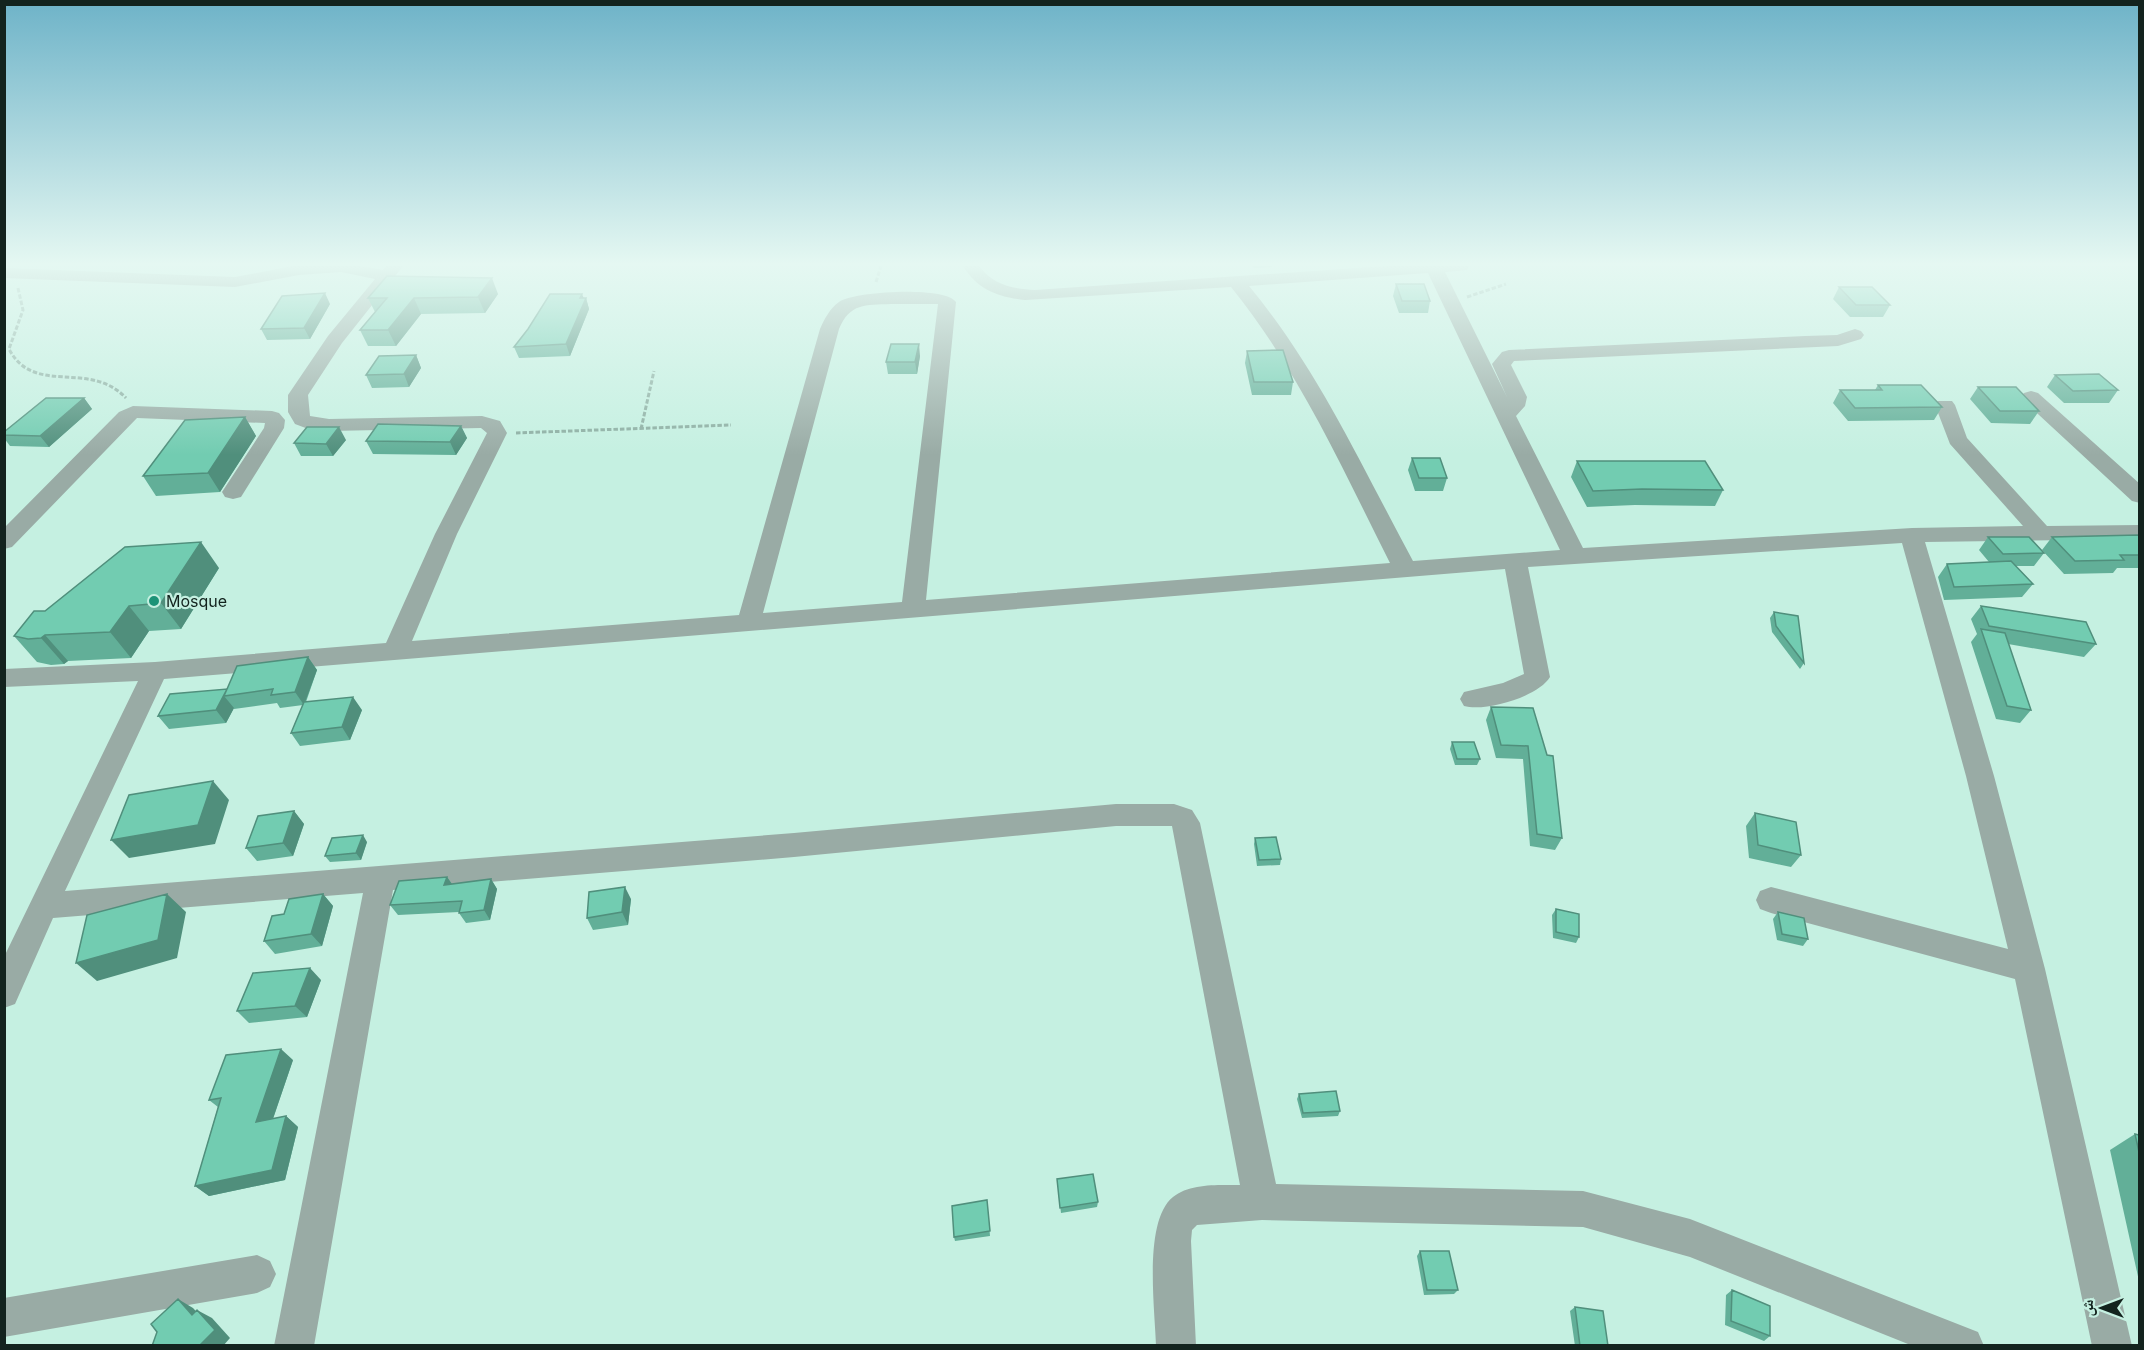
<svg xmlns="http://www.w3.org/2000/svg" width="2144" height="1350" font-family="Inter,'Noto Naskh Arabic',sans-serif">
<rect width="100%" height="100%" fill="#c5f0e1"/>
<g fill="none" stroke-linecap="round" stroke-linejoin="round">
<path stroke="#8bada1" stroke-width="3" stroke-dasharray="4.5 2" stroke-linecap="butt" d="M 876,282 L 881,266
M 18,288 L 23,310 L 9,349 C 34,397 89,359 126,398
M 1467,297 L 1506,284
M 641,429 L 654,371
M 516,433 L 731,425"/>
<path fill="#99aba5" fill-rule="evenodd" d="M 293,266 L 361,266 L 383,270 L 386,266 L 403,266 L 342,343 L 308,395 L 310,416 L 329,419 L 482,416 L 500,421 L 507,433 L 457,534 L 412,641 L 739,615 L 820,329 C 824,320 830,308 839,302 C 855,291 945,286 956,302 L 926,600 L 1390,563 C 1342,468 1299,371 1231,287 L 1025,300 C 998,297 978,290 963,266 L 979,266 C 993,285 1013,289 1035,290 L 1387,266 L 1469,266 L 1467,270 L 1445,272 L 1507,397 L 1492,364 L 1502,352 L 1509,350 L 1805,336 L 1837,335 L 1855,329 L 1861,331 L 1864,335 L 1861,339 L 1838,346 L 1514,361 L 1511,365 L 1527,397 L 1525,406 L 1516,416 L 1583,548 L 1912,528 L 2023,526 L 1950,444 L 1935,405 L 1938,401 L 1952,401 L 1955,405 L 1967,438 L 2047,526 L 2140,525 L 2140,539 L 1925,542 L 1994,776 L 2045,969 L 2132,1346 L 2092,1346 L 2015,979 L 1771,913 L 1760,909 L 1756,900 L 1760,891 L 1771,887 L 2008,949 L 1966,776 L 1902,543 L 1528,567 L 1550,677 C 1538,697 1485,712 1464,706 L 1460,699 L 1464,692 L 1503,683 L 1524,674 L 1505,569 L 164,679 L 65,891 L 794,833 L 1116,804 L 1174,804 L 1192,810 L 1200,823 L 1276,1184 L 1583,1191 L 1690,1219 L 1978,1332 L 1984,1346 L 1913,1346 L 1690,1257 L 1583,1227 L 1262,1220 L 1197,1225 L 1192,1230 L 1191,1241 L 1196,1346 L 1156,1346 C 1155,1309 1143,1221 1173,1197 C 1190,1183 1219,1185 1240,1185 L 1172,826 L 1116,826 L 794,857 L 393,890 L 314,1346 L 274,1346 L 363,893 L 53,918 L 15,1004 L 4,1008 L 4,957 L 138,681 L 4,687 L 4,669 L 155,662 L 386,643 L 435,534 L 487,433 L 481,428 L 329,431 L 311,430 L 295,424 L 288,412 L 288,395 L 328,336 L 375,279 L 341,272 L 299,275 L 235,287 L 4,278 L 4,268 L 235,277 ZM 1428,273 L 1560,550 L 1413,561 C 1362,467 1318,369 1249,286 ZM 891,304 L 938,304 L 902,602 L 763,613 L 839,329 C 850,303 865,305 891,304 Z
M 2031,391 L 2038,393 L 2140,484 L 2140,503 L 2132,501 L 2024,401 L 2021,397 L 2024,393 Z
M 133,406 L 272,411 L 279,413 L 285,420 L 284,428 L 241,497 L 233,499 L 225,497 L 222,492 L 264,428 L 265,423 L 137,418 L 12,547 L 4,549 L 4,528 L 119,412 Z
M 257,1255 L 270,1261 L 276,1274 L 270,1287 L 257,1293 L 4,1337 L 4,1298 Z"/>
</g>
<path fill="#62af98" d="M 1253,266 L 1272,266 L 1272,267 L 1254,268 Z
M 1396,284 L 1430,301 L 1428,313 L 1399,313 L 1393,296 Z
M 1839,287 L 1890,305 L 1883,317 L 1850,317 L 1833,299 Z
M 498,294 L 485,313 L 421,314 L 396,346 L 368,346 L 360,330 L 375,312 L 368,298 Z
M 584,298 L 586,298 L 589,309 L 570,356 L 519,358 L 514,347 Z
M 330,304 L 310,339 L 267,340 L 261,329 Z
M 1247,351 L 1293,382 L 1291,395 L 1252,395 L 1245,363 Z
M 416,355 L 421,368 L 409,387 L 372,388 L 366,375 Z
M 920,356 L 917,374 L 888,374 L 886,362 Z
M 2055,375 L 2118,390 L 2109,403 L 2064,403 L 2047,387 Z
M 1878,385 L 1942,407 L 1934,420 L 1848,421 L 1833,403 L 1840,390 L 1875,390 Z
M 1978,387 L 2039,411 L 2030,424 L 1991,423 L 1970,399 Z
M 84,398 L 92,409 L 49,447 L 10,446 L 4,438 L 4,432 Z
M 245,417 L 256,436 L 220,492 L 156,496 L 143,476 Z
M 461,426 L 467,438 L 456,455 L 373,454 L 366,441 Z
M 346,440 L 333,456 L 301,456 L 294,443 Z
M 1412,458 L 1447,478 L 1443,491 L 1415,491 L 1408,470 Z
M 1577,461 L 1723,490 L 1715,506 L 1635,505 L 1587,507 L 1571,477 Z
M 2139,535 L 2139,568 L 2117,568 L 2113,573 L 2064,574 L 2042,550 L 2052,537 Z
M 1988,537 L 2044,553 L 2034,566 L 2016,566 L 2033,584 L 2022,597 L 1944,600 L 1938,577 L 1947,564 L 1989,562 L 1979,550 Z
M 219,568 L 181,629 L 149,631 L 131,658 L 68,661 L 64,664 L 51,665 L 37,662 L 14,636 L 45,611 Z
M 1981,606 L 2096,644 L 2084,657 L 2008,644 L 2031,710 L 2020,723 L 1996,719 L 1971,642 L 1977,634 L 1971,619 Z
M 1774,612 L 1804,663 L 1800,669 L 1772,632 L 1770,618 Z
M 308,657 L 317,670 L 306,702 L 362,710 L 350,740 L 300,746 L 291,733 L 303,705 L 280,708 L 277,703 L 234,709 L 234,708 L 226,723 L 169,729 L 158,716 Z
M 1491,707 L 1533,708 L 1562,838 L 1555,850 L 1530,846 L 1523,759 L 1496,758 L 1486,720 Z
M 1452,742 L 1480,759 L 1477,765 L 1455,765 L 1450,749 Z
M 294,811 L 304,824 L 293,856 L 257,861 L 246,848 Z
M 1755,813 L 1801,855 L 1791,867 L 1749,858 L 1746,826 Z
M 1255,838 L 1281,859 L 1280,865 L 1257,866 L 1254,844 Z
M 367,842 L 361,860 L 330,862 L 325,856 Z
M 447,877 L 452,884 L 491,879 L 497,889 L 490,920 L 466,923 L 459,913 L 459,912 L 398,915 L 390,905 Z
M 323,894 L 333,906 L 322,946 L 275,954 L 264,941 L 284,914 Z
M 631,899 L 628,925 L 593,930 L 587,918 Z
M 1556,909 L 1579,937 L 1576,943 L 1553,938 L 1552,915 Z
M 1778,912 L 1808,939 L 1803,946 L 1777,940 L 1773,919 Z
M 321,980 L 307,1017 L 249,1023 L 237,1011 Z
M 293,1060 L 273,1119 L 286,1116 L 298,1127 L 285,1180 L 209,1196 L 195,1186 L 218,1107 L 209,1100 Z
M 1299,1094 L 1340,1111 L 1338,1116 L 1302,1118 L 1297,1099 Z
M 2135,1134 L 2139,1135 L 2139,1281 L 2110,1150 Z
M 1057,1179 L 1098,1202 L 1097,1207 L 1061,1213 Z
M 987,1200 L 990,1236 L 955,1241 L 954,1237 Z
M 1420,1251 L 1458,1290 L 1454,1294 L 1424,1295 L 1417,1256 Z
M 1732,1290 L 1770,1336 L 1764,1341 L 1725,1325 L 1726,1295 Z
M 1575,1307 L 1608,1346 L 1575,1346 L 1570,1311 Z"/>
<path fill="#508f7c" d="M 492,278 L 498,294 L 485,313 L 478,297 Z
M 325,293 L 330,304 L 310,339 L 304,328 Z
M 582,294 L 585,301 L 586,298 L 589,309 L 570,356 L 566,344 L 580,298 Z
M 414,298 L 421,314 L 396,346 L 388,330 Z
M 919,344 L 920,356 L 917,374 L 915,362 Z
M 416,355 L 421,368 L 409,387 L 404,374 Z
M 84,398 L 92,409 L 49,447 L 40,436 Z
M 245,417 L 256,436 L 220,492 L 208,473 Z
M 461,426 L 467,438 L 456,455 L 450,442 Z
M 339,427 L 346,440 L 333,456 L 326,444 Z
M 201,542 L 219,568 L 181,629 L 161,603 Z
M 129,606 L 149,631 L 131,658 L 110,632 Z
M 45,635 L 68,661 L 64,664 L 41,638 Z
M 308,657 L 317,670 L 304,705 L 295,692 Z
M 227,689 L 224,696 L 234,708 L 226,723 L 216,710 Z
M 353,697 L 362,710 L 350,740 L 342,727 Z
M 213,781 L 229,800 L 215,844 L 129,858 L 111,840 Z
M 294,811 L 304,824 L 293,856 L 283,843 Z
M 363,835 L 367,842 L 361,860 L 356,853 Z
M 447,877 L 454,887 L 444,885 Z
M 491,879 L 497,889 L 490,920 L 484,910 Z
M 625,887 L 631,899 L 628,925 L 622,912 Z
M 167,894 L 186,912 L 177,958 L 97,981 L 76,963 Z
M 323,894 L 333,906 L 322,946 L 311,934 Z
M 310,968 L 321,980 L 307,1017 L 295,1006 Z
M 281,1049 L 293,1060 L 268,1133 L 256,1122 Z
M 286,1116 L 298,1127 L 285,1180 L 209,1196 L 195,1186 Z
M 178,1299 L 193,1308 L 207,1323 L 192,1315 Z
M 197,1310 L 212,1318 L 230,1338 L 223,1346 L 199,1346 Z"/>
<path fill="#72ccb1" stroke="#508f7c" stroke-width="1.5" d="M 387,276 L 492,278 L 478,297 L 414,298 L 388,330 L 360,330 L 387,298 L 368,298 Z
M 1396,284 L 1424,284 L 1430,301 L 1402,301 Z
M 1839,287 L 1872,287 L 1890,305 L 1856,305 Z
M 325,293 L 304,328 L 261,329 L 282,296 Z
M 550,294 L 582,294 L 580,298 L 586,298 L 566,344 L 514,347 L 528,329 Z
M 891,344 L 919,344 L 915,362 L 886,362 Z
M 1283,350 L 1293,382 L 1254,382 L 1247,351 Z
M 416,355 L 404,374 L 366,375 L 379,356 Z
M 2099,374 L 2118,390 L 2073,391 L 2055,375 Z
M 1878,385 L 1921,385 L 1942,407 L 1855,408 L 1840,390 L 1882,390 Z
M 1978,387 L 2016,387 L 2039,411 L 2000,411 Z
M 46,398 L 84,398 L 40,436 L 4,435 L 4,432 Z
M 245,417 L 208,473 L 143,476 L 185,420 Z
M 378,424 L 461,426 L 450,442 L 366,441 Z
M 307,427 L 339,427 L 326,444 L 294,443 Z
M 1412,458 L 1440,458 L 1447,478 L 1419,478 Z
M 1577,461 L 1705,461 L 1723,490 L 1642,489 L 1593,491 Z
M 2139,535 L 2139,555 L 2120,555 L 2124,560 L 2075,561 L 2052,537 Z
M 1988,537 L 2029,537 L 2044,553 L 2003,554 Z
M 201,542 L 161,603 L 129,606 L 110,632 L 45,635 L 41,638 L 28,639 L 14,636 L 34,611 L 45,611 L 125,547 Z
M 2011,561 L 2033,584 L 1954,587 L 1947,564 Z
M 1981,606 L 2086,622 L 2096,644 L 1989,626 Z
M 1774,612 L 1798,616 L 1804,663 L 1776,626 Z
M 1981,629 L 2005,633 L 2031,710 L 2007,706 Z
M 308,657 L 295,692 L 271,695 L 273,689 L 224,696 L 237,666 Z
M 227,689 L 216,710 L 158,716 L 170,694 Z
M 353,697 L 342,727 L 291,733 L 304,702 Z
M 1491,707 L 1533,708 L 1547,755 L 1553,756 L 1562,838 L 1537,834 L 1528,746 L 1501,745 Z
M 1452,742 L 1474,742 L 1480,759 L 1457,759 Z
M 213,781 L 198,825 L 111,840 L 129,795 Z
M 294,811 L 283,843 L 246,848 L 258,816 Z
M 1755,813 L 1796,822 L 1801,855 L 1758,845 Z
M 363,835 L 356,853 L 325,856 L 332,838 Z
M 1276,837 L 1281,859 L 1259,860 L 1255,838 Z
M 447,877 L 444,885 L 491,879 L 484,910 L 459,913 L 462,901 L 390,905 L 399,881 Z
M 625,887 L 622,912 L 587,918 L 589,892 Z
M 167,894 L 158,940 L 76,963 L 87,915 Z
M 323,894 L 311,934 L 264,941 L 272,916 L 284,914 L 289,899 Z
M 1556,909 L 1579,914 L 1579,937 L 1556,932 Z
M 1778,912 L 1804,918 L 1808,939 L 1782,934 Z
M 310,968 L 295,1006 L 237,1011 L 253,973 Z
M 281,1049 L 256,1122 L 286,1116 L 272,1170 L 195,1186 L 221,1098 L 209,1100 L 226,1055 Z
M 1336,1091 L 1340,1111 L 1303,1113 L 1299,1094 Z
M 2135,1134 L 2139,1135 L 2139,1152 Z
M 1093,1174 L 1098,1202 L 1060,1208 L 1057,1179 Z
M 987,1200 L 990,1231 L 954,1237 L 952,1206 Z
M 1420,1251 L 1449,1251 L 1458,1290 L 1427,1290 Z
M 1732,1290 L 1770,1306 L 1770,1336 L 1731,1321 Z
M 178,1299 L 192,1315 L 197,1310 L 215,1330 L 199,1346 L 152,1346 L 157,1332 L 151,1324 Z
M 1575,1307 L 1603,1311 L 1608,1346 L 1580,1346 Z"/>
<linearGradient id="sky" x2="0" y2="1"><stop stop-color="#6eb3c8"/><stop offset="0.58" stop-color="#e5f8f2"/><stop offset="1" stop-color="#e5f8f2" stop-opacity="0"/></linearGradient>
<rect width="2144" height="455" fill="url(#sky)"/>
<circle fill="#1c9377" stroke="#c5f0e1" stroke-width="2" cx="154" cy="601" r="6"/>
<g text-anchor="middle" stroke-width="4.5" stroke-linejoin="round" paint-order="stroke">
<g font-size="16" fill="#13231e" stroke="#c5f0e1" text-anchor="start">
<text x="166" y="607">Mosque</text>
</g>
</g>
<rect width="2144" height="1350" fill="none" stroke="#13231e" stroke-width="12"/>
<g transform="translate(2102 1308) rotate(270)" stroke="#c5f0e1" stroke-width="4.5" paint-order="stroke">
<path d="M0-4.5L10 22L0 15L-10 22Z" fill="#13231e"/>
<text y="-9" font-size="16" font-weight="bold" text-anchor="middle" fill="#13231e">ش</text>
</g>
</svg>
